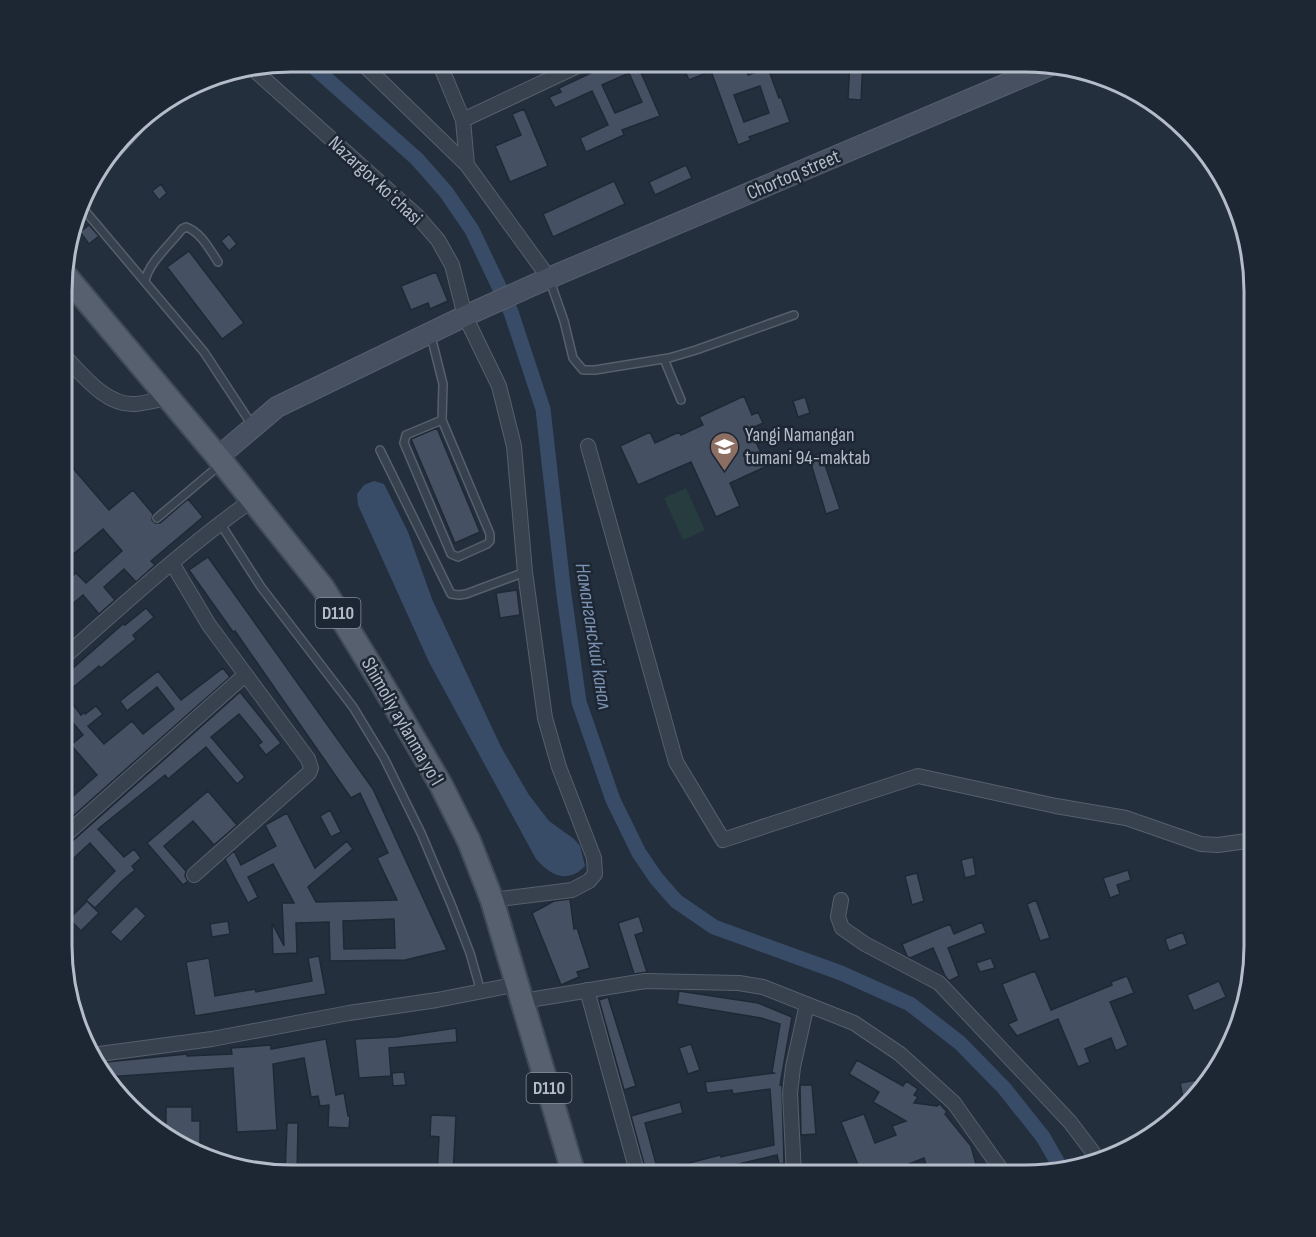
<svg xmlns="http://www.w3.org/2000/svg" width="1316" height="1237" font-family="'Sofia Sans Condensed',sans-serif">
<rect width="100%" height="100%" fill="#242f3e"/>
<path fill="#263c3f" d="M 686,488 L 705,530 L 683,540 L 664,498 Z"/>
<path fill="#394c67" d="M 374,481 L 384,484 L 408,532 L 432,599 L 501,747 L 529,795 L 549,821 L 574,839 L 580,846 L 585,866 C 568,884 551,876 536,859 L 429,662 L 358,505 L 357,494 L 364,485 Z"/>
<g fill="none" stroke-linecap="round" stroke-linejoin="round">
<path stroke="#394c67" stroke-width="15" d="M 308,62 L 417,159 L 446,192 L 472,230 L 511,312 L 543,409 L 564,595 L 579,702 L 613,800 L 639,853 L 656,878 L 676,901 L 714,927 L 841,973 L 910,1004 L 960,1043 L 1004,1088 L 1043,1137 L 1062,1170"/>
</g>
<path fill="#455162" stroke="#1f2835" stroke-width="1.5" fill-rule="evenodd" d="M 614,62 L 654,62 L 639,68 L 660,116 L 622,130 L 624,135 L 586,152 L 580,138 L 608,125 L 592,91 L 555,108 L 549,97 L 561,92 L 559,88 ZM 629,73 L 642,102 L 615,113 L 602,85 Z
M 681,62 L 733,62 L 729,64 L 731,68 L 744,63 L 748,75 L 768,68 L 779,98 L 781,97 L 790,122 L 749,137 L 751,140 L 738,145 L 711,71 L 689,80 ZM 760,86 L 769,113 L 744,122 L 734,95 Z
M 850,62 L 863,62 L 861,100 L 848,99 Z
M 524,109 L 548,166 L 510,182 L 495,146 L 521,135 L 512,114 Z
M 686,165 L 692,178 L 655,195 L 649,182 Z
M 614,181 L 625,204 L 553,237 L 543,214 Z
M 161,184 L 167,193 L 159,200 L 152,191 Z
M 89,225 L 99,236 L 89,244 L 80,232 Z
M 229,234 L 237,244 L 229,251 L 221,241 Z
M 189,251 L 244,323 L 222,339 L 167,267 Z
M 436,272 L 448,301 L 430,309 L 428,303 L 411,310 L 401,286 Z
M 744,396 L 752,415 L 758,412 L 763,423 L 750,429 L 767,466 L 730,483 L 740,506 L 716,517 L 691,462 L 638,485 L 620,446 L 650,432 L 655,443 L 679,432 L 681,435 L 703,425 L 699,417 Z
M 805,397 L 810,413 L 798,417 L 793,401 Z
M 437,428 L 480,532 L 455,543 L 411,439 Z
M 821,453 L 840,509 L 826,514 L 809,457 Z
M 65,459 L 109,510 L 133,490 L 153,514 L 152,520 L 155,523 L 160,523 L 188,499 L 203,517 L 151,561 L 155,565 L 136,582 L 124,569 L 104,587 L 115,600 L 99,614 L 83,595 L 64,611 L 64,583 L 76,573 L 86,583 L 122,551 L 103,529 L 64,562 Z
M 208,557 L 373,789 L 447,950 L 405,960 L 330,961 L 329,922 L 296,923 L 297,953 L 273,954 L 272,923 L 284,946 L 282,903 L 294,903 L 273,864 L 248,877 L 258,897 L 248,903 L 225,859 L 234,851 L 241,865 L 276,846 L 265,825 L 287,813 L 315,868 L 347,841 L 353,849 L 308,887 L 316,902 L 397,900 L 377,858 L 388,853 L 360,793 L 351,798 L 235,631 L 233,632 L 189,570 ZM 394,919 L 395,948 L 344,949 L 343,921 Z
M 517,590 L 520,615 L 500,618 L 496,593 Z
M 146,608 L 154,617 L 133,635 L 136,639 L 101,668 L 99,666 L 65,694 L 81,715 L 84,712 L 85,714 L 96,706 L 103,714 L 88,726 L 104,744 L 132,721 L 143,734 L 174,709 L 157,687 L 127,711 L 120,701 L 158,671 L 181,700 L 223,668 L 230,677 L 63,825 L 63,787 L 72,797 L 97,775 L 71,745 L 83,735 L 63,711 L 64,676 L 123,624 L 125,625 Z
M 240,692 L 281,743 L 266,755 L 258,745 L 262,742 L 239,714 L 211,737 L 245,777 L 237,784 L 206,747 L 168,779 L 165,775 L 98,829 L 124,857 L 134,849 L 141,858 L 132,866 L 135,870 L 122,881 L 95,908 L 86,900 L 115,871 L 90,843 L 62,869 L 63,846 L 69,844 Z
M 208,791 L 237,825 L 214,845 L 193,821 L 164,846 L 186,871 L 185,876 L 188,881 L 183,885 L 147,843 Z
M 330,810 L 341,832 L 331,837 L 320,816 Z
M 973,857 L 976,875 L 965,878 L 961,860 Z
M 1128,870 L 1131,880 L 1117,885 L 1120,894 L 1110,898 L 1103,878 Z
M 917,873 L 924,901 L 912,905 L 905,876 Z
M 570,899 L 574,929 L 577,928 L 590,968 L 577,972 L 579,977 L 561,985 L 532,913 L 554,901 Z
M 1036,900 L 1050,938 L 1040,941 L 1027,904 Z
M 87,901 L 99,913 L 81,931 L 69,919 Z
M 136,906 L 146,916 L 121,942 L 110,932 Z
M 639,916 L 644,932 L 635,935 L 647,972 L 634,974 L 618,923 Z
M 228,921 L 230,934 L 212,937 L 210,924 Z
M 982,922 L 986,933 L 948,948 L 959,976 L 949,981 L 945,976 L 933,948 L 910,958 L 907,956 L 902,944 L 950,924 L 954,934 Z
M 1183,932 L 1187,944 L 1169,951 L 1165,939 Z
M 319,956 L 326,994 L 195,1016 L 186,962 L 209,958 L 215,996 L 255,989 L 256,992 L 312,981 L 308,958 Z
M 991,958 L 995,968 L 980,972 L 976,963 Z
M 1035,971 L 1051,1010 L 1112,985 L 1111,982 L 1127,976 L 1134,993 L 1110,1002 L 1128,1045 L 1116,1051 L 1111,1038 L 1085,1049 L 1090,1062 L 1078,1067 L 1058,1019 L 1017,1036 L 1008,1024 L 1017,1020 L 1002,984 Z
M 1219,981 L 1226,997 L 1194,1011 L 1187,995 Z
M 679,991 L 758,1003 L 792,1017 L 780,1085 L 782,1085 L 784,1163 L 779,1164 L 777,1155 L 734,1165 L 736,1175 L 710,1175 L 709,1171 L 693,1175 L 647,1175 L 631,1116 L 680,1102 L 683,1113 L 645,1123 L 658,1171 L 720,1155 L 721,1157 L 774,1145 L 770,1089 L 733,1094 L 732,1090 L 707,1093 L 705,1082 L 774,1073 L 772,1072 L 780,1024 L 761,1018 L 677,1004 Z
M 608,997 L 636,1086 L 624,1090 L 599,1000 Z
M 456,1028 L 457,1042 L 389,1048 L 391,1076 L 359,1078 L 355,1039 L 396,1037 Z
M 326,1039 L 336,1095 L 344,1093 L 348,1116 L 350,1116 L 349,1128 L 328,1127 L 329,1105 L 320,1106 L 318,1096 L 311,1097 L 304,1058 L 273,1064 L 277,1130 L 237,1132 L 233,1068 L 107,1077 L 106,1062 L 187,1054 L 187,1056 L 232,1054 L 231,1048 L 271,1045 L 271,1049 Z
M 691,1044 L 700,1070 L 688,1074 L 679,1048 Z
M 857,1060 L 903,1086 L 906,1081 L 918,1089 L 914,1095 L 918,1097 L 914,1103 L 937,1106 L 940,1104 L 947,1112 L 945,1114 L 971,1146 L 979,1175 L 929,1175 L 924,1158 L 894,1170 L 896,1175 L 862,1175 L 841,1122 L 864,1114 L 875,1143 L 896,1135 L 892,1126 L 906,1121 L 873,1102 L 879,1092 L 849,1074 Z
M 404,1072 L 406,1085 L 393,1086 L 392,1073 Z
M 1208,1078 L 1192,1099 L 1185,1108 L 1180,1083 Z
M 800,1085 L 812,1085 L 816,1134 L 801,1135 Z
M 166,1107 L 192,1107 L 192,1121 L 200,1121 L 200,1154 L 190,1152 L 166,1134 Z
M 431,1115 L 456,1116 L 453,1175 L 437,1175 L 439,1137 L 430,1136 Z
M 287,1123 L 298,1123 L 297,1175 L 285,1174 Z"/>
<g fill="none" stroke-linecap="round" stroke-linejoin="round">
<defs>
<path id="service" d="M 90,182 L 137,131 L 142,124 L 140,118
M 81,206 L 204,352 L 252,425
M 145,281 C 149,262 170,245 182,229 L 186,227 C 201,232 210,250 218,262
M 550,281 L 564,321 L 573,358 L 583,370 L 595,370 L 669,358 L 696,350 L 794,315
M 431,336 L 443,384 L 442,420 L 490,534 L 490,541 L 487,544 L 458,557 L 451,554 L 404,443 L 406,435 L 442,420
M 664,359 L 681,400
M 380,450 L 451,594 L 459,595 L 466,594 L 525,572
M 157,518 L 221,464
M 220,523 L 261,587 L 353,707 L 384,758 L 421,833 L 451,904 L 470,953 L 481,992"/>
<path id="minor" d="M 361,62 L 467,165 L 549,278
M 439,62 L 463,120 L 467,165
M 252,68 L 417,216 L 438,240 L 452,265 L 465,316 L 499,386 L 514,446 L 525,572 L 545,718 L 559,767 L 594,858 L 595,874 L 589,881 L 572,890 L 492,900
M 463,120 L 586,62
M 65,357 C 83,375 106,406 135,404 C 146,403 157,400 168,398
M 588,446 L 676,762 L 723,840 L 918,776 L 1056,806 L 1126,818 L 1201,844 L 1218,845 L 1254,840
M 172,563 L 209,625 L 308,759 L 311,768 L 309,773 L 194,875
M 64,657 C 125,603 186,547 252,500
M 63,837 L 245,675
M 841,900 L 838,917 L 842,928 L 865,944 L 939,983 L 1070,1122 L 1092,1151 L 1097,1162
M 587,990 L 638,1175
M 523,1001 L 645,981 L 739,983 L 763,987 L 854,1023 L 900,1054 L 954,1103 L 1005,1175
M 92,1055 L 212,1039 L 349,1013 L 437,1000 L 518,984
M 794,1175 L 790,1093 L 793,1067 L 807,1004"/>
<path id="secondary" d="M 218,457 L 277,407 L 465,316 L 549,278 L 1051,65"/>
<path id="primary" d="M 66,276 L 218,457 L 323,588 L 382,684 L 441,785 L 469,841 L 492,900 L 574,1175"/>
</defs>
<use href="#service" stroke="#565f6c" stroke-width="10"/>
<use href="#minor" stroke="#565f6c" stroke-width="16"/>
<use href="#secondary" stroke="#565f6c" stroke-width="22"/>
<use href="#primary" stroke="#414a57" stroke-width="26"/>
<use href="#service" stroke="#38414e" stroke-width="7"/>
<use href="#minor" stroke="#38414e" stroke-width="14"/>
<use href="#secondary" stroke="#465061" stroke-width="20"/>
<use href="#primary" stroke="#56606e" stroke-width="22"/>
</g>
<defs>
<symbol id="school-pin" viewBox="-11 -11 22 30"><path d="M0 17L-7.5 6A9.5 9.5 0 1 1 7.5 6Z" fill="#8d6e63" stroke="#1d2633"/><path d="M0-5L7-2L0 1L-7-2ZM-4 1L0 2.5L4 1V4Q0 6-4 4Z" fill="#fff"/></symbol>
</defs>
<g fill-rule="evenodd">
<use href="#school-pin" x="708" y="430" width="33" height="45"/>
</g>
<g text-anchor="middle" stroke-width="5" stroke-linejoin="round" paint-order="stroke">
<g fill="#1d2633" stroke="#878f9c" stroke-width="1.5">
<rect x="315.5" y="598" width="45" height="30" rx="4.5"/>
<rect x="526.5" y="1073" width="45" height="30" rx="4.5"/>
</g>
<g font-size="18" font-weight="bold" fill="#b4bcc9">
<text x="338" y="619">D110</text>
<text x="549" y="1094">D110</text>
</g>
<g font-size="20" fill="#b4bcc9" stroke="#1d2633">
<text transform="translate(793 174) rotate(-23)" y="7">Chortoq street</text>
<text transform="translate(376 180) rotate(43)" y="7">Nazargox koʻchasi</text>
<text transform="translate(403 721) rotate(60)" y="7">Shimoliy aylanma yoʻl</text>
</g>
<g font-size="20" fill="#b4bcc9" stroke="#1d2633" text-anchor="start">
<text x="745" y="441">Yangi Namangan<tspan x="745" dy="23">tumani 94-maktab</tspan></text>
</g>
<g font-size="21" font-style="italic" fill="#7c92b1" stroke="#1d2633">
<text transform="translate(594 636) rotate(81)" y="7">Наманганский канал</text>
</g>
</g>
<path d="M0 0H1316V1237H0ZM291 72H1025A219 219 0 0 1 1244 291V946A219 219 0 0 1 1025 1165H291A219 219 0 0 1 72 946V291A219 219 0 0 1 291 72Z" fill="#1d2633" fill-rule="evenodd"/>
<path fill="none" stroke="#b4bcc9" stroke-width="3" d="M291 72H1025A219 219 0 0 1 1244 291V946A219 219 0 0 1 1025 1165H291A219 219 0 0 1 72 946V291A219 219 0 0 1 291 72Z"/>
</svg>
